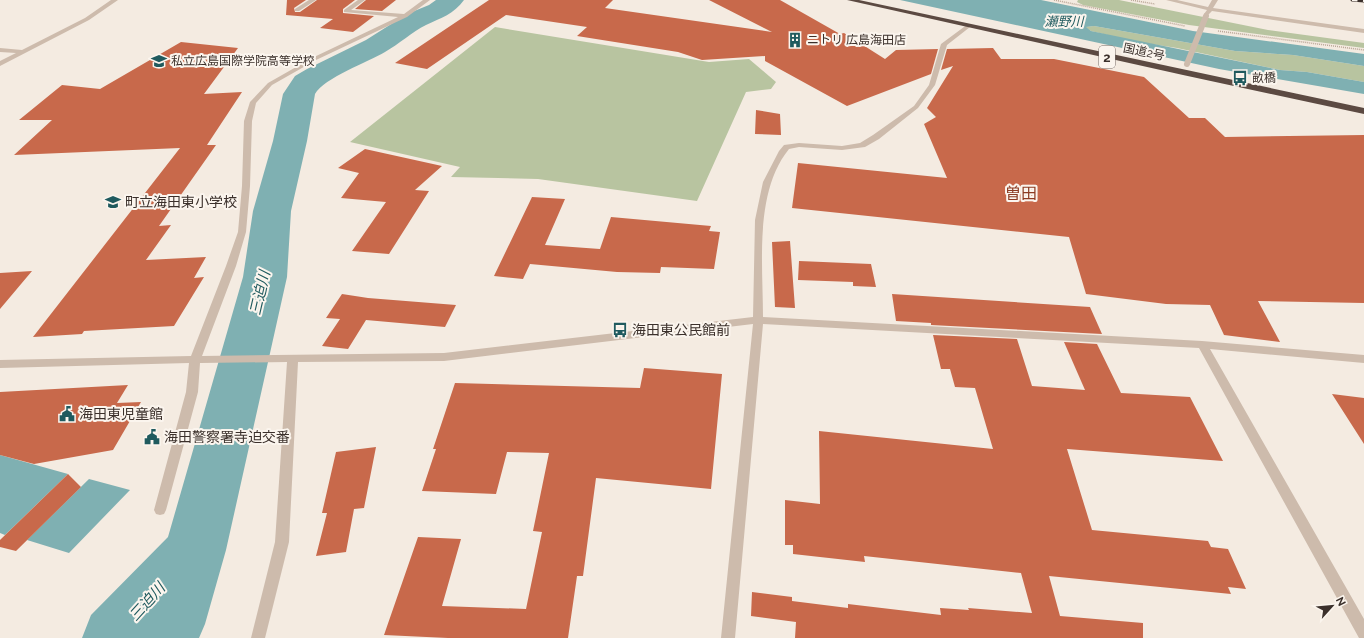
<svg xmlns="http://www.w3.org/2000/svg" width="1364" height="638" font-family="Raleway,'Noto Sans JP',sans-serif">
<rect width="100%" height="100%" fill="#f4ebe1"/>
<path fill="#b8c4a0" d="M 1078,0 L 1119,0 L 1268,30 L 1364,43 L 1364,48 L 1189,25 L 1083,5 L 1077,2 Z
M 1094,26 L 1235,51 L 1293,55 L 1364,66 L 1364,82 L 1307,72 L 1280,70 L 1177,48 L 1132,41 L 1091,31 L 1085,27 Z
M 495,27 L 709,62 L 749,59 L 776,82 L 771,89 L 746,92 L 697,201 L 538,179 L 451,177 L 460,167 L 350,142 Z"/>
<path fill="#7fb0b2" d="M 900,0 L 1041,0 L 1193,31 L 1364,54 L 1364,66 L 1293,55 L 1235,51 L 1094,26 L 1086,27 L 1091,31 L 1280,70 L 1307,72 L 1364,82 L 1364,94 L 1219,69 Z
M 0,455 L 68,474 L 5,535 L 0,533 Z
M 89,479 L 130,490 L 69,553 L 27,540 Z"/>
<g fill="none" stroke-linecap="round" stroke-linejoin="round">
<path fill="#7fb0b2" fill-rule="evenodd" d="M 436,0 L 464,0 C 454,14 441,18 426,25 C 412,32 399,44 385,52 C 368,62 324,78 315,94 L 307,141 L 291,211 L 287,277 L 226,550 L 205,624 L 199,638 L 82,638 L 91,615 L 168,537 L 243,277 L 253,211 L 273,141 L 283,94 L 295,76 L 307,69 L 366,40 L 407,14 L 429,5 Z"/>
</g>
<path fill="#c8694b" d="M 287,0 L 306,0 L 294,8 L 295,12 L 300,12 L 317,0 L 355,0 L 343,9 L 343,13 L 374,16 L 353,32 L 320,28 L 333,19 L 286,15 Z
M 366,0 L 396,0 L 382,11 L 355,9 Z
M 489,0 L 613,0 L 605,8 L 772,32 L 709,0 L 780,0 L 840,34 L 844,33 L 885,59 L 896,50 L 938,49 L 931,74 L 847,106 L 765,61 L 765,56 L 702,60 L 678,52 L 577,36 L 587,27 L 506,15 L 427,69 L 395,63 Z
M 181,42 L 238,48 L 204,94 L 242,92 L 207,145 L 216,145 L 159,226 L 171,225 L 146,260 L 206,257 L 194,278 L 204,277 L 174,326 L 84,331 L 82,334 L 33,337 L 180,148 L 14,155 L 52,120 L 19,120 L 62,85 L 100,89 Z
M 993,48 L 1001,59 L 1054,59 L 1144,77 L 1189,118 L 1205,118 L 1225,137 L 1364,135 L 1364,303 L 1258,301 L 1280,342 L 1224,335 L 1210,305 L 1166,304 L 1086,294 L 1069,237 L 792,208 L 798,163 L 947,178 L 924,124 L 936,117 L 927,108 L 953,66 L 941,70 L 947,49 Z
M 756,110 L 780,114 L 781,135 L 755,134 Z
M 365,149 L 442,166 L 415,190 L 429,191 L 389,254 L 352,251 L 386,202 L 341,198 L 359,173 L 338,168 Z
M 532,197 L 565,199 L 545,245 L 600,249 L 611,217 L 711,226 L 709,231 L 720,232 L 714,269 L 661,267 L 660,273 L 617,272 L 530,264 L 523,279 L 494,276 Z
M 790,241 L 795,308 L 775,307 L 772,242 Z
M 799,261 L 871,264 L 876,287 L 853,286 L 853,282 L 798,280 Z
M 32,271 L 0,309 L 0,273 Z
M 342,294 L 368,298 L 456,305 L 445,327 L 366,320 L 348,349 L 322,346 L 340,319 L 326,318 Z
M 892,294 L 1090,307 L 1102,334 L 931,325 L 931,323 L 896,321 Z
M 933,335 L 1017,339 L 1032,386 L 1085,390 L 1064,342 L 1097,344 L 1121,393 L 1190,397 L 1223,461 L 1067,449 L 1092,530 L 1208,541 L 1211,547 L 1228,549 L 1246,589 L 1228,587 L 1231,594 L 1049,576 L 1060,616 L 1143,623 L 1143,638 L 795,638 L 796,622 L 751,616 L 752,592 L 792,597 L 792,601 L 848,608 L 848,604 L 941,615 L 940,608 L 969,610 L 968,608 L 1032,613 L 1021,573 L 864,556 L 865,562 L 793,554 L 793,545 L 785,545 L 785,500 L 820,504 L 819,431 L 993,449 L 975,388 L 955,387 L 950,369 L 941,369 Z
M 644,368 L 722,374 L 711,489 L 596,478 L 583,576 L 577,576 L 568,638 L 448,638 L 384,635 L 418,537 L 461,539 L 442,606 L 526,609 L 542,532 L 533,531 L 549,453 L 507,452 L 496,494 L 422,491 L 436,449 L 433,449 L 455,383 L 640,388 Z
M 128,385 L 117,403 L 141,402 L 113,450 L 34,464 L 0,455 L 0,392 Z
M 1332,394 L 1364,398 L 1364,444 Z
M 376,447 L 364,508 L 354,509 L 346,552 L 316,556 L 327,513 L 322,513 L 336,452 Z
M 68,474 L 81,487 L 16,551 L 0,547 L 0,540 Z"/>
<g fill="none" stroke-linecap="round" stroke-linejoin="round">
<path stroke="#b9a596" stroke-width="1.5" stroke-dasharray="1 1" stroke-linecap="butt" d="M 1054,0 L 1185,26
M 1131,0 L 1155,4
M 1218,31 L 1364,50"/>
<path fill="#cdbbac" fill-rule="evenodd" d="M 111,0 L 118,0 L 89,20 L 0,66 L 0,61 L 16,53 L 0,52 L 0,48 L 22,50 L 85,18 Z
M 309,0 L 316,0 L 299,11 L 295,11 L 295,9 Z
M 358,0 L 365,0 L 351,10 L 404,14 L 423,0 L 430,0 L 407,17 L 316,60 L 272,85 L 256,103 L 252,121 L 250,186 L 246,232 L 236,266 L 202,356 L 444,353 L 753,317 L 755,220 L 763,182 L 779,151 L 784,145 L 799,143 L 842,146 L 860,143 L 873,135 L 914,106 L 929,85 L 941,44 L 968,24 L 971,26 L 970,27 L 947,45 L 935,85 L 918,108 L 879,139 L 865,147 L 842,150 L 799,147 L 789,149 C 754,192 763,264 763,317 L 1202,341 L 1364,355 L 1364,363 L 1210,349 L 1364,619 L 1364,638 L 1359,638 L 1199,348 L 763,324 L 735,638 L 721,638 L 753,324 L 444,361 L 298,362 L 289,542 L 265,638 L 251,638 L 275,542 L 287,362 L 200,363 L 198,392 L 166,510 L 164,514 L 160,515 L 156,514 L 154,510 L 186,392 L 189,363 L 0,368 L 0,360 L 191,356 L 226,266 L 238,232 L 242,186 L 244,121 L 250,102 L 268,83 L 312,58 L 398,17 L 344,12 L 344,10 Z
M 1166,0 L 1177,0 L 1208,7 L 1212,0 L 1218,0 L 1213,8 L 1364,29 L 1364,33 L 1212,11 L 1207,16 L 1204,14 L 1207,10 Z"/>
<path fill="#5c4a42" fill-rule="evenodd" d="M 847,0 L 859,0 L 1364,108 L 1364,114 L 1183,75 Z"/>
<defs>
<path id="rail" d="M 1352,0 L 1364,1"/>
</defs>
<use href="#rail" stroke="#3b302b" stroke-width="3"/>
<use href="#rail" stroke="#fbf5ee" stroke-width="2" stroke-dasharray="5.5" stroke-linecap="butt"/>
<path stroke="#cdbbac" stroke-width="6" d="M 1187,64 L 1206,16"/>
</g>
<defs>
<symbol id="building-bare" viewBox="-9 -9 18 18"><path d="M-4-6H4V6H1V3H-1V6H-4ZM-2.5-4.3h1.7v1.8h-1.7ZM.8-4.3h1.7v1.8H.8ZM-2.5-1h1.7V.8h-1.7ZM.8-1h1.7V.8H.8Z" fill="#1f5a5e" stroke="#fbf5ee" stroke-width="2.5" paint-order="stroke"/></symbol>
<symbol id="school-bare" viewBox="-9 -9 18 18"><path d="M0-5L7-2L0 1L-7-2ZM-4 1L0 2.5L4 1V4Q0 6-4 4Z" fill="#1f5a5e" stroke="#fbf5ee" stroke-width="2.5" paint-order="stroke"/></symbol>
<symbol id="bus-bare" viewBox="-9 -9 18 18"><path d="M-5-6H5V4H4V6H2V4H-2V6H-4V4H-5ZM-3.5-4V0h7V-4ZM-3.5 1.2v1.5H-2V1.2ZM2 1.2v1.5H3.5V1.2Z" fill="#1f5a5e" stroke="#fbf5ee" stroke-width="2.5" paint-order="stroke"/></symbol>
<symbol id="civic-bare" viewBox="-9 -9 18 18"><path d="M-.6-6.5H3V-4.5H.6V-3L4-1V1h2V6H-6V1h2V-1L-.6-3ZM-1.2 2.5V6h2.4V2.5Z" fill="#1f5a5e" stroke="#fbf5ee" stroke-width="2.5" paint-order="stroke"/></symbol>
</defs>
<g fill-rule="evenodd">
<use href="#building-bare" x="784" y="29" width="22" height="22"/>
<use href="#school-bare" x="148" y="50" width="22" height="22"/>
<use href="#bus-bare" x="1229" y="67" width="22" height="22"/>
<use href="#school-bare" x="102" y="191" width="22" height="22"/>
<use href="#bus-bare" x="609" y="319" width="22" height="22"/>
<use href="#civic-bare" x="56" y="403" width="22" height="22"/>
<use href="#civic-bare" x="141" y="426" width="22" height="22"/>
</g>
<g text-anchor="middle" stroke-width="4" stroke-linejoin="round" paint-order="stroke">
<g font-size="12" fill="#3b302b" stroke="#fbf5ee" text-anchor="start">
<text x="807" y="44">ニトリ 広島海田店</text>
<text x="171" y="65">私立広島国際学院高等学校</text>
<text x="1252" y="82">畝橋</text>
</g>
<g font-size="12" fill="#3b302b" stroke="#fbf5ee">
<text transform="translate(1144 52) rotate(12)" y="4">国道2号</text>
</g>
<g font-size="13" font-style="italic" fill="#1f5a5e" stroke="#fbf5ee">
<text x="1064" y="26">瀬野川</text>
</g>
<rect fill="#fbf5ee" stroke="#756b66" stroke-width="1" x="1099" y="46" width="16" height="22" rx="3"/>
<g font-size="13" font-weight="bold" fill="#3b302b">
<text x="1107" y="62">2</text>
</g>
<g font-size="14" fill="#3b302b" stroke="#fbf5ee" text-anchor="start">
<text x="125" y="207">町立海田東小学校</text>
<text x="632" y="335">海田東公民館前</text>
<text x="79" y="419">海田東児童館</text>
<text x="164" y="442">海田警察署寺迫交番</text>
</g>
<g font-size="15" font-style="italic" fill="#1f5a5e" stroke="#fbf5ee">
<text transform="translate(260 293) rotate(-77)" y="5">三迫川</text>
<text transform="translate(147 602) rotate(-48)" y="5">三迫川</text>
</g>
<g font-size="16" fill="#8c3b22" stroke="#fbf5ee">
<text x="1021" y="199">曽田</text>
</g>
</g>
<g transform="translate(1332 606) rotate(63)" stroke="#fbf5ee" stroke-width="3" paint-order="stroke">
<path d="M0-3L7 15L0 10L-7 15Z" fill="#3b302b"/>
<text y="-6" font-size="11" font-weight="bold" text-anchor="middle" fill="#3b302b">N</text>
</g>
</svg>
